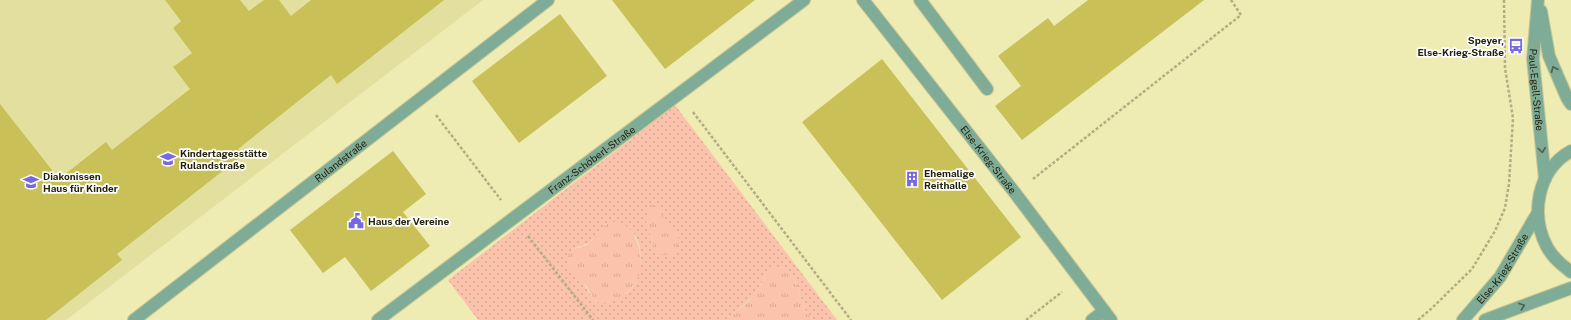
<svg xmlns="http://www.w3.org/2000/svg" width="1571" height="320" font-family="'Public Sans',sans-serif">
<defs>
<pattern id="grass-dots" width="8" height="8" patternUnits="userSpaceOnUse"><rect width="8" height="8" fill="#fbc3ab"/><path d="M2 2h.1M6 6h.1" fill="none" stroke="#d7a792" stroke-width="1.8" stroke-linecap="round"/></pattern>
<pattern id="park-tufts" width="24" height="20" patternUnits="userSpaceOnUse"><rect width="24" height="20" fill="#fbc3ab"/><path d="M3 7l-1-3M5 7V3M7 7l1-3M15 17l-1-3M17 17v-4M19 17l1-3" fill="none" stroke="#d7a792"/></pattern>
</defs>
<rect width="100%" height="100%" fill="#eeebb3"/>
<path fill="#e3df9f" d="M 0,0 L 483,0 L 66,320 L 0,320 Z"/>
<path fill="url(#grass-dots)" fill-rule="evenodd" d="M 675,105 L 837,320 L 813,320 C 810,317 807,313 805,310 C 799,295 797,272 780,267 L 765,276 L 756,294 L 726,320 L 478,320 L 448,280 ZM 615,222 C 620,225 626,227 631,231 C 646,243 642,282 627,293 C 621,297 605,300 597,302 L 591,296 L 583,282 L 569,266 L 567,257 L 573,249 L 589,243 L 606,224 Z"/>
<path fill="url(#park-tufts)" d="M 650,205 L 660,207 C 661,210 662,215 664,219 C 674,236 685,231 674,255 L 662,255 L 655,249 L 646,222 Z
M 611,222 C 615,222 620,222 623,224 C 639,231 644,262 638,277 C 634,288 623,297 612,302 C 608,304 602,305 598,302 C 592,299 590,292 587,287 C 580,277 567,271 567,257 C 573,245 579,250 588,244 C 597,237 601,225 611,222 Z
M 780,267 C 797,272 799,295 805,310 C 807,313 810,317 813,320 L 726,320 C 734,313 749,302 755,294 C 765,282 762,271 780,267 Z"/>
<path fill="#c9c058" d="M 165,0 L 240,0 L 249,11 L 264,0 L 279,0 L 291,16 L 311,0 L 444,0 L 337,84 L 331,75 L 238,149 L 243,155 L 117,254 L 122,260 L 46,320 L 0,320 L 0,104 L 59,179 L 106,142 L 112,150 L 190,89 L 173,67 L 192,53 L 173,28 L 181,21 Z
M 612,0 L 755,0 L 665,69 Z
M 1088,0 L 1204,0 L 1022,140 L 995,106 L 1021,86 L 998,56 L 1048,18 L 1054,26 Z
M 560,14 L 607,76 L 519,143 L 472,81 Z
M 882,59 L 1021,237 L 942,300 L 802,122 Z
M 393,151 L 426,194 L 403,212 L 430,246 L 371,291 L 345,257 L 323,273 L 290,230 Z"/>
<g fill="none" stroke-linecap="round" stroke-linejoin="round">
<defs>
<g id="service">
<path d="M 920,0 L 987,89"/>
<path id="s1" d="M 378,320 L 804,0"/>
</g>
<g id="minor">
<path id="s2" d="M 863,0 L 1015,193 L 1111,320"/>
<path id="s3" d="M 134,320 L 548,0"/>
<path d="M 1092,320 L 1104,311"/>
<path id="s4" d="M 1463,320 L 1500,277 L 1537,214"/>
<path d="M 1485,320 L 1571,288"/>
</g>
<g id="tertiary">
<path id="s5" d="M 1538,0 L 1533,59 L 1545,179"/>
<path d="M 1541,11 L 1549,56 L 1567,98 L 1571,104"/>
<path d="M 1571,151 C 1537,170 1530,215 1547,247 C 1553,258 1562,265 1571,272"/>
</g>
</defs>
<use href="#service" stroke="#c9c795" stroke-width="14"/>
<use href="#minor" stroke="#c9c795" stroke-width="14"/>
<use href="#tertiary" stroke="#c9c795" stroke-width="14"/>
<path stroke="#b1ae81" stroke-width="2.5" stroke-dasharray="3 2" stroke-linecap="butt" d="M 693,112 L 851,320
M 436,115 L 501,200
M 1033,179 L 1241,15 L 1231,0
M 528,236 L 593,320
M 1026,320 L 1062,292
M 1418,320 L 1431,309 L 1472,269 L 1495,231 L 1505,208 L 1509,184 L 1513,118 L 1505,68 L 1504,0"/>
<use href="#service" stroke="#7fac97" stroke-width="12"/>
<use href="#minor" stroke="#7fac97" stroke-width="12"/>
<use href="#tertiary" stroke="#7fac97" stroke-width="12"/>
</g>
<defs><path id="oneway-chevron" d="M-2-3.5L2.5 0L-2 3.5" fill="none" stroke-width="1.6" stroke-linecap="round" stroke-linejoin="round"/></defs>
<g stroke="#4c604a">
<use href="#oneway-chevron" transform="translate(1554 69) rotate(-113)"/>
<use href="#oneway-chevron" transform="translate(1542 150) rotate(83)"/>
<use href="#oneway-chevron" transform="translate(1522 306) rotate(-20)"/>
</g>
<defs>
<symbol id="bus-bare" viewBox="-9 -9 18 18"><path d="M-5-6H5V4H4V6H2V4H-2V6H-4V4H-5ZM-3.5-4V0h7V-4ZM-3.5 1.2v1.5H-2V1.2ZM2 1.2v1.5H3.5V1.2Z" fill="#7668e3" stroke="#fff" stroke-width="2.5" paint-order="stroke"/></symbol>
<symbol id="school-bare" viewBox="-9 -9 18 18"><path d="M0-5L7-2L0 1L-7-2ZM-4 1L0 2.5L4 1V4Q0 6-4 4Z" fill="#7668e3" stroke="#fff" stroke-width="2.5" paint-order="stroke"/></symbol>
<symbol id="building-bare" viewBox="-9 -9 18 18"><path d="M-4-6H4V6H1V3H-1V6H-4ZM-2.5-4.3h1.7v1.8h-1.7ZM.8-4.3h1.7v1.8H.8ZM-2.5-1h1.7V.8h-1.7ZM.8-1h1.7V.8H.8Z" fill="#7668e3" stroke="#fff" stroke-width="2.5" paint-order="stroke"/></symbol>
<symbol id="civic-bare" viewBox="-9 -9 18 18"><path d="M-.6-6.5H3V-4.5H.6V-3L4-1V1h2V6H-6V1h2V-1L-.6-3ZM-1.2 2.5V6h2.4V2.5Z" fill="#7668e3" stroke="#fff" stroke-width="2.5" paint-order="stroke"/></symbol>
</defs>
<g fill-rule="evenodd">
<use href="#bus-bare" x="1505" y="35" width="22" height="22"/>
<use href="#school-bare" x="157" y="148" width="22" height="22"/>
<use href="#building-bare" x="901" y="168" width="22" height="22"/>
<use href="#school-bare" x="20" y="171" width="22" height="22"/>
<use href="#civic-bare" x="345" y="210" width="22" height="22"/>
</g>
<g text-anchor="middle" stroke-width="3.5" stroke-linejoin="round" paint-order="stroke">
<g font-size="10" font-weight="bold" fill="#23210b" stroke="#fff" text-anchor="start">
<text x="1504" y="44" text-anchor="end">Speyer,<tspan x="1504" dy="12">Else-Krieg-Straße</tspan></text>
<text x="180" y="157">Kindertagesstätte<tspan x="180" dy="12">Rulandstraße</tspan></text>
<text x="924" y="177">Ehemalige<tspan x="924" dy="12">Reithalle</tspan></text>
<text x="43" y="180">Diakonissen<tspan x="43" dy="12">Haus für Kinder</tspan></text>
<text x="368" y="225">Haus der Vereine</text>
</g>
<g font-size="10" fill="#23210b" stroke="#fff">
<text dy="4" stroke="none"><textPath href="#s5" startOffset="90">Paul-Egell-Straße</textPath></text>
<text dy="4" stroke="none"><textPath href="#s2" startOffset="203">Else-Krieg-Straße</textPath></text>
<text dy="4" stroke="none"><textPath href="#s3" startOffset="261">Rulandstraße</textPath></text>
<text dy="4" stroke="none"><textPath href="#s1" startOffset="267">Franz-Schöberl-Straße</textPath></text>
<text dy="4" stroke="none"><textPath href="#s4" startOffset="65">Else-Krieg-Straße</textPath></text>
</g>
</g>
</svg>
